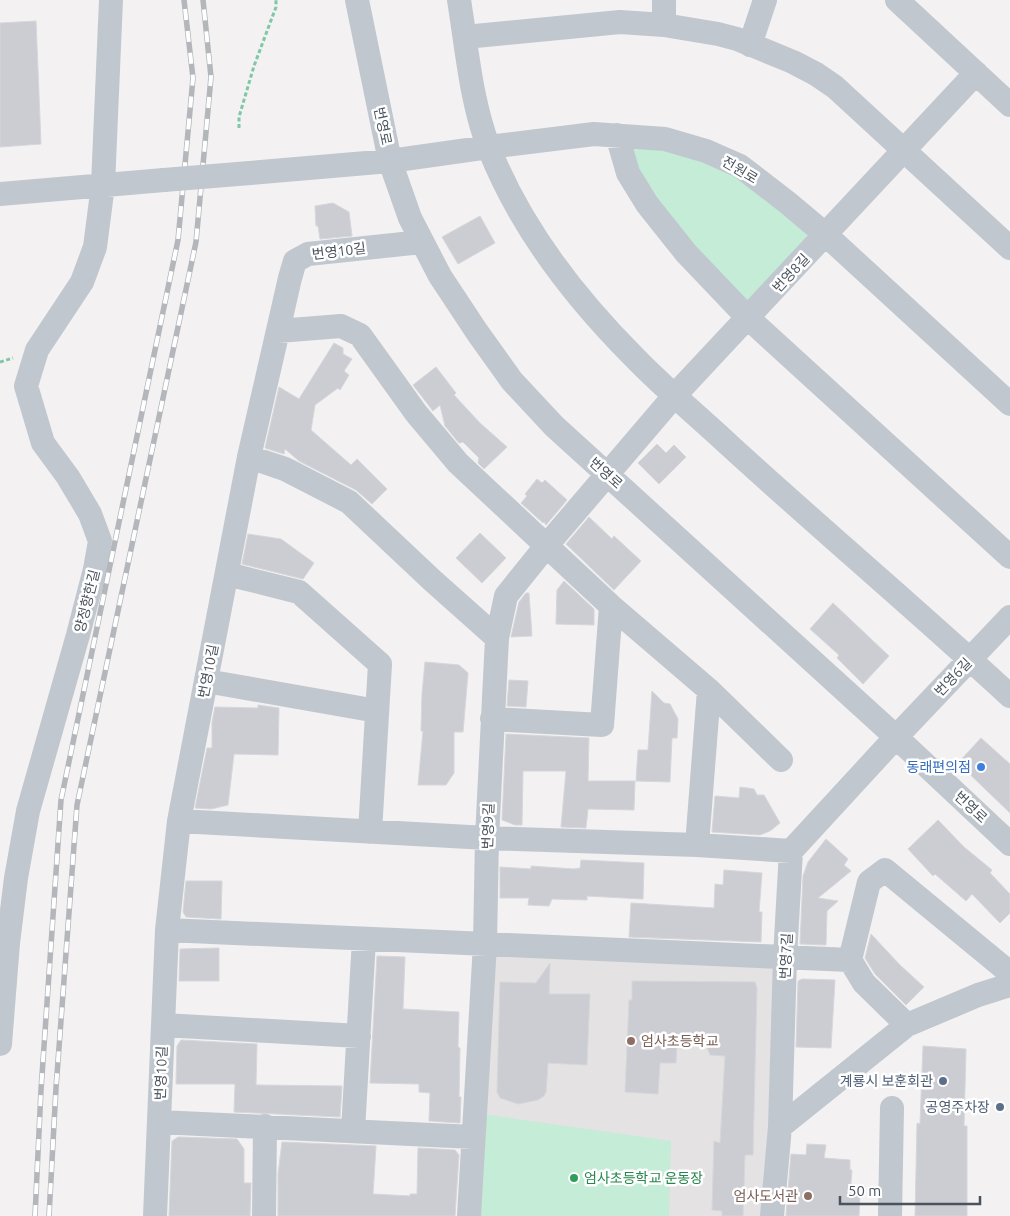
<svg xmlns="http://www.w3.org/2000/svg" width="1010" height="1216" font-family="Ubuntu,'Noto Sans KR',sans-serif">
<rect width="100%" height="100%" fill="#f3f1f1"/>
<path fill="#e4e2e2" d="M 489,949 L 777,968 L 773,1216 L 477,1216 Z"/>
<path fill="#c4ecd6" d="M 617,135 L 706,151 L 826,235 L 748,318 L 686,253 Z
M 482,1114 L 671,1141 L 669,1216 L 477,1216 Z"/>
<path fill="#cbcdd3" stroke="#d5d7db" d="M 36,21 L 41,144 L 0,147 L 0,23 Z
M 333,203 L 349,212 L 352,236 L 320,239 L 318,226 L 316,226 L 315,206 Z
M 480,216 L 495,243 L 458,264 L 442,237 Z
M 334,343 L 343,348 L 343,354 L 352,359 L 344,371 L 349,375 L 340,390 L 338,388 L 315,405 L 311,430 L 351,465 L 357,459 L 387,489 L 372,504 L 356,490 L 299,461 L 285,449 L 284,454 L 265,448 L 279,387 L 299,399 Z
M 436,367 L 456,393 L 454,395 L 480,423 L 507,447 L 484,469 L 478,463 L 479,458 L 463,442 L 459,443 L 445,426 L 440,405 L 433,411 L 413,385 Z
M 657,444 L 666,453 L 674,445 L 686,457 L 659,484 L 638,463 Z
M 537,479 L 542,483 L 545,480 L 567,500 L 546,525 L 544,522 L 543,523 L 521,503 L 527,496 L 525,494 Z
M 589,517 L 612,539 L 614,536 L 641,561 L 614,590 L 566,544 Z
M 480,533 L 506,558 L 482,583 L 456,558 Z
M 248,534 L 281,539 L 314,563 L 303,579 L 242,564 Z
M 564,581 L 594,609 L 594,625 L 556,624 L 557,590 Z
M 526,593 L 529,593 L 532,636 L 511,637 L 519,602 Z
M 833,603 L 889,656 L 863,684 L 837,658 L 839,655 L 810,629 Z
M 425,662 L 459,665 L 468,673 L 463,732 L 454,732 L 454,773 L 446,785 L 418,785 L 423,731 L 421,731 L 422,694 Z
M 509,680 L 528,681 L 526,707 L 507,706 Z
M 652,691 L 664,703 L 670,704 L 678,719 L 677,738 L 672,738 L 670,782 L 636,781 L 638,750 L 648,750 Z
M 258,705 L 279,708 L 278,755 L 234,754 L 228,805 L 211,809 L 195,808 L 207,748 L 212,748 L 212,722 L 215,707 L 258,708 Z
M 506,734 L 589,738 L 588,781 L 635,781 L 634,810 L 588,809 L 586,828 L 561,827 L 566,771 L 523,771 L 522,825 L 515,825 L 502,820 Z
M 981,738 L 1010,764 L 1010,813 L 958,763 Z
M 740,787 L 754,789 L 757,795 L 764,795 L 780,823 L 770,831 L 760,835 L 712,832 L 715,796 L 739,798 Z
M 938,820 L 964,847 L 992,870 L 990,873 L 1010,894 L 1010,913 L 1000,923 L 972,894 L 966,901 L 935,874 L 933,876 L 908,849 Z
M 826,839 L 848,859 L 844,865 L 851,871 L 818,898 L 838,901 L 827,911 L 826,945 L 800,944 L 803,876 L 808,862 Z
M 581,860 L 644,863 L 643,899 L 587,896 L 587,900 L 552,899 L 549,906 L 528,905 L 529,898 L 500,898 L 500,867 L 531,869 L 531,866 L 574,869 L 580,868 Z
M 724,870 L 762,873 L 759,912 L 762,912 L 761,942 L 629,937 L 631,903 L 714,908 L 715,884 L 723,885 Z
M 186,881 L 222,881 L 221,919 L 186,917 L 183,912 Z
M 871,934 L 900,965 L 924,987 L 906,1005 L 875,974 L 865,958 Z
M 219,948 L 219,981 L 179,981 L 180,949 Z
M 377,956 L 405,957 L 403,1009 L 459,1012 L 458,1047 L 460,1048 L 459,1097 L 461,1097 L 460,1123 L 429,1121 L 430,1093 L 419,1092 L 419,1084 L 370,1083 Z
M 550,963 L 549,994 L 590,994 L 587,1065 L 548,1063 L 546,1092 L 544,1096 L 538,1100 L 518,1104 L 500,1098 L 497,1092 L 500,982 L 536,983 Z
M 802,979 L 835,980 L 831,1048 L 796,1047 L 798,981 Z
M 632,981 L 755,982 L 757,988 L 753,1155 L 745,1155 L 743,1216 L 722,1216 L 722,1211 L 712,1210 L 714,1141 L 720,1143 L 725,1056 L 710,1055 L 706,1045 L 677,1043 L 676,1063 L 660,1063 L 658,1094 L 625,1092 L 629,1000 L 632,1000 Z
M 181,1040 L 257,1044 L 256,1085 L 342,1086 L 340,1117 L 234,1112 L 235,1084 L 176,1084 L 177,1046 Z
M 923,1046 L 966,1049 L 964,1126 L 967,1126 L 967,1216 L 915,1216 L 917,1123 L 920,1124 Z
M 178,1137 L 237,1139 L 244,1149 L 244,1183 L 251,1183 L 250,1216 L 169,1216 L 172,1141 Z
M 282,1142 L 376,1146 L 373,1194 L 410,1196 L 410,1194 L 417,1194 L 418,1148 L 455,1150 L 459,1155 L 455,1216 L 278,1216 L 278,1174 Z
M 807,1144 L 826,1145 L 824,1158 L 850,1160 L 850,1170 L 852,1170 L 850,1195 L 860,1195 L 859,1216 L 786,1216 L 791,1154 L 806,1155 Z"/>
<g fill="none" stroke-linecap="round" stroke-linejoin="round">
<path stroke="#7ec7a8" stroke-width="3" stroke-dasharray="4 2.5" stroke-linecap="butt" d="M 239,128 L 239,117 L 254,66 L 276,7 L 276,0
M 0,362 L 13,358"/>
<path stroke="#c0c7ce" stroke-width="24" d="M 357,0 L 390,161 L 410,218 L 440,276 L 477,332 L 512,381 L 554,426 L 896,737 L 1010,844
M 459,0 C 467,49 471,102 489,148 C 520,227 576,299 635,358 C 665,389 698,416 729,445 C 822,530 918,611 1010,696
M 897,0 L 1010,105
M 664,25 L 664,0
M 465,37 L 620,22 L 664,25 L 718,34 L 737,39 L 793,62 L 816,74 L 835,87 L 1010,248
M 750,45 L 765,0
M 617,135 L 628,173 L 647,204 L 686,253 L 748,318 L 1010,557
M 250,173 L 390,161 L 489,147 L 594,134 L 665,139 L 706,151 L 740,166 L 788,203 L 826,235 L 1010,404
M 0,194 L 164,180
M 278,331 L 341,326 L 360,335 L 416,413 L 458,463 L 611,606 L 709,690 L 781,760
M 249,457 L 285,469 L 349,502 L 433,581 L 497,638
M 227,574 L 299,592 L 380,664 L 370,832
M 206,681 L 377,711
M 492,719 L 602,725 L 611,606
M 179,821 L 487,838 L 697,845 L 791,851
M 697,845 L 709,690
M 167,930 L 850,960
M 163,1025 L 359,1036
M 907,1025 L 864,983 L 850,960 L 869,882 L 885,870 L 1010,973
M 0,1044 L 8,943 L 16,878 L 28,811 L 78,635 L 95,569 L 100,541 L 90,514 L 68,477 L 43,443 L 26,386 L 37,350 L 82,282 L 95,247 L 103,185 L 111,0
M 159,1122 L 473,1137
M 780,1127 L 907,1025 L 978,995 L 1010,985
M 353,1131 L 364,939
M 155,1216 L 167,930 L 179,821 L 249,457 L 290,278 L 295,261 L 308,254 L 422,242
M 264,1216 L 265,1126
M 469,1216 L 485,944 L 487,838 L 497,638 L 506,596 L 547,545 L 675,395 L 976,73
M 772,1216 L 780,1127 L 785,957 L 791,851 L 896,737 L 1010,617
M 890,1216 L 892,1108"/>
<defs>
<path id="rail" d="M 35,1216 L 41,1090 L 61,800 L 178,240 L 193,78 L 184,0
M 49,1216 L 56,1088 L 77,805 L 196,242 L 211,77 L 203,0"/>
</defs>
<use href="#rail" stroke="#b3b6ba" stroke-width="5.5"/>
<use href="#rail" stroke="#fff" stroke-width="4" stroke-dasharray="11" stroke-linecap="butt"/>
<path stroke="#c0c7ce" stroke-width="24" d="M 164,180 L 250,173"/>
</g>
<circle fill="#3f7fe0" stroke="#fff" stroke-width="2" cx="981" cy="767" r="5"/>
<g fill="#8d6e63" stroke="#fff" stroke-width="2">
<circle cx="631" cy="1041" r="5"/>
<circle cx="808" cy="1196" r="5"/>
</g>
<g fill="#5c6f8a" stroke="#fff" stroke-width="2">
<circle cx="943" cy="1081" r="5"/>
<circle cx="1000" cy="1107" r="5"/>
</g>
<circle fill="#2e9e5b" stroke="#fff" stroke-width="2" cx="574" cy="1178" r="5"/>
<g text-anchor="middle" stroke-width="5" stroke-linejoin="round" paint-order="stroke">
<g font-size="14" fill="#4a535d" stroke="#fff">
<text transform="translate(383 126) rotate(78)" y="5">번영로</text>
<text transform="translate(740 170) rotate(31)" y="5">전원로</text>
<text transform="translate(339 251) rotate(-7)" y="5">번영10길</text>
<text transform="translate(791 273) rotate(-47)" y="5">번영8길</text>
<text transform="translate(606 473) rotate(42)" y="5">번영로</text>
<text transform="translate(87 601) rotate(-76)" y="5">양정향한길</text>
<text transform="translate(208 671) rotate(-79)" y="5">번영10길</text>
<text transform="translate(953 677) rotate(-46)" y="5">번영6길</text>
<text transform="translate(971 807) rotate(43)" y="5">번영로</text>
<text transform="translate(488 826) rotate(-88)" y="5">번영9길</text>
<text transform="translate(786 956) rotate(-87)" y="5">번영7길</text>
<text transform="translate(161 1073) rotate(-88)" y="5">번영10길</text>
</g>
<g font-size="14" fill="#366cbe" stroke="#fff" text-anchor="end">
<text x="971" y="772">동래편의점</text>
</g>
<g font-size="14" fill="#785e54" stroke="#fff" text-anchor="start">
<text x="641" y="1046">엄사초등학교</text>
<text x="798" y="1201" text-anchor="end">엄사도서관</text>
</g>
<g font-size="14" fill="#4e5e75" stroke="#fff" text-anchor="end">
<text x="933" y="1086">계룡시 보훈회관</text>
<text x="990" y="1112">공영주차장</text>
</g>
<g font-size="14" fill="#27864d" stroke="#fff" text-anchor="start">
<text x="584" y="1183">엄사초등학교 운동장</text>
</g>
</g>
<path d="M840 1196v8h140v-8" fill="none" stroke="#4a535d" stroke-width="2.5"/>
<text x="848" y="1196" font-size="15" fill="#4a535d" stroke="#ffffff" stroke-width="4" paint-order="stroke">50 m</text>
</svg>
